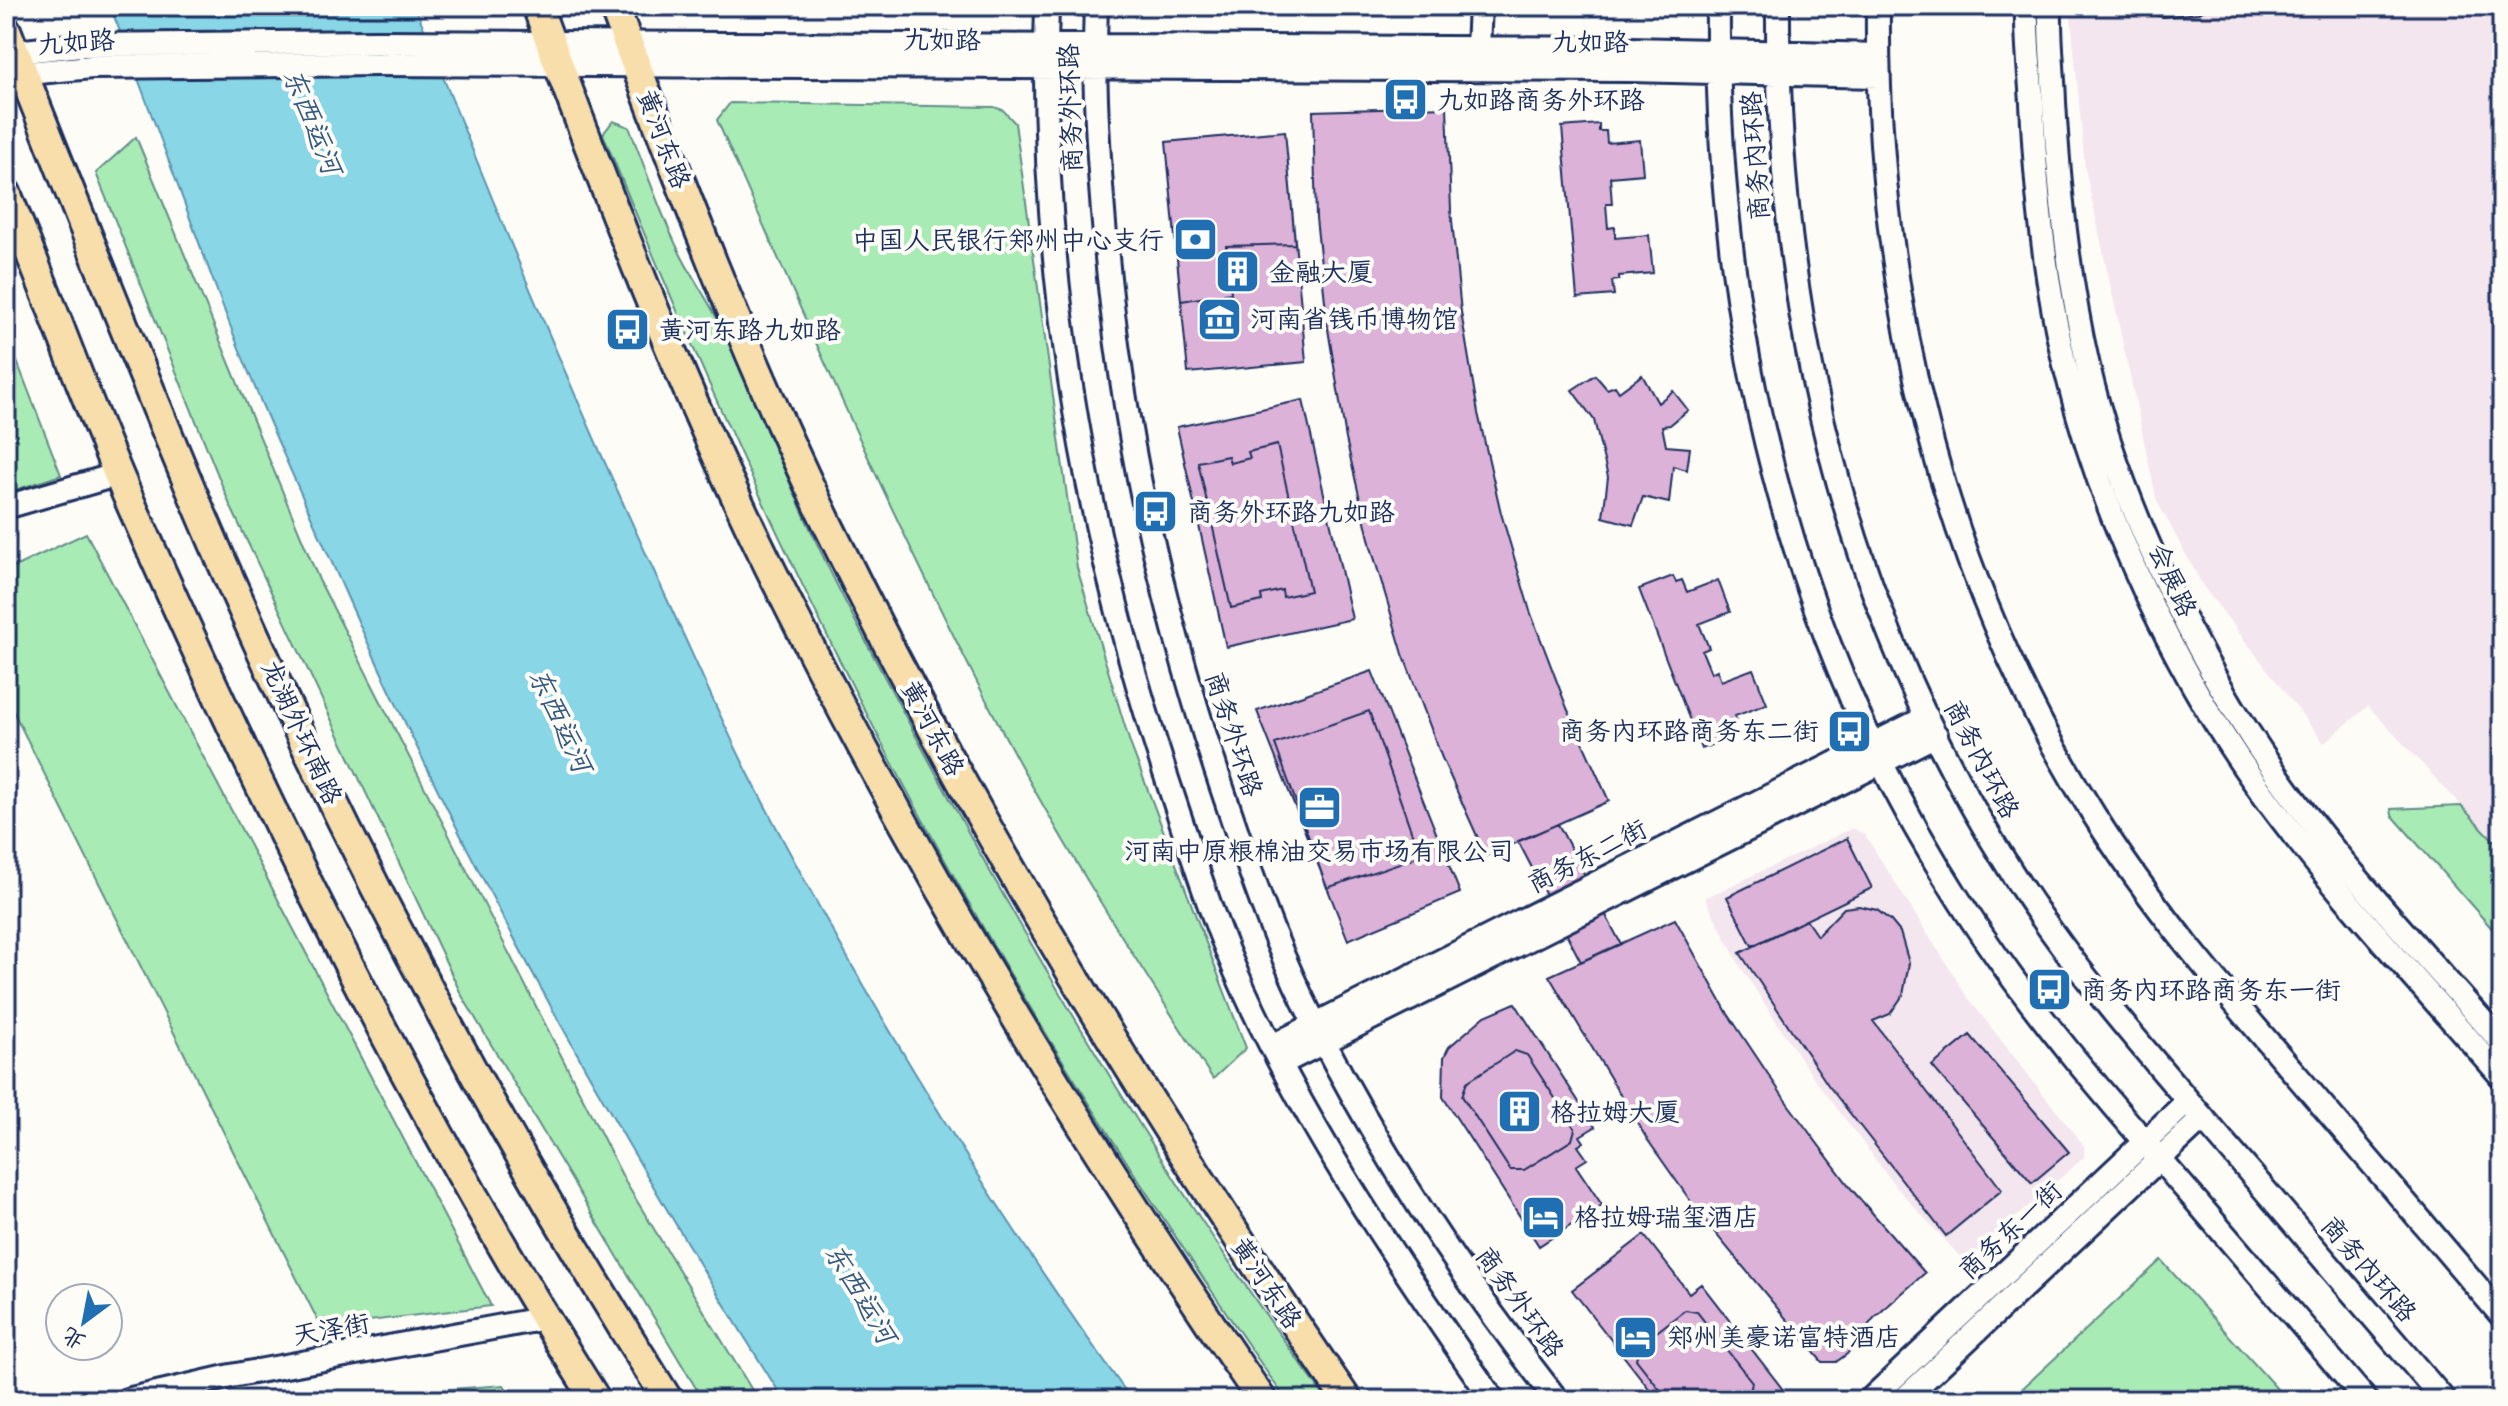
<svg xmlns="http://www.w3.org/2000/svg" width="2508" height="1406" font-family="'Balsamiq Sans','LXGW WenKai TC',sans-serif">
<rect width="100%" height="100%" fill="#fdfcf7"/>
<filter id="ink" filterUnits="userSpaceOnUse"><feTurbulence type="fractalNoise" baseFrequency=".0125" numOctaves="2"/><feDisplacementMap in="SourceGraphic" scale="16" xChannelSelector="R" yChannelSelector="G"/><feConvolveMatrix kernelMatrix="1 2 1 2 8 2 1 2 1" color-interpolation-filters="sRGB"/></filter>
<g filter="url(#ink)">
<path fill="#f3e6ee" d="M 2070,6 L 2502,6 L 2502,849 L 2368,706 L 2324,743 L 2203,586 L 2157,501 L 2085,168 Z
M 1853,828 L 1865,835 L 1968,998 L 2084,1146 L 2084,1157 L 1965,1262 L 1897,1188 L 1808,1070 L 1740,966 L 1705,898 Z"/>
<path fill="#a9ebb4" stroke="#628d89" stroke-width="2" d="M 730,103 L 994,107 L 1003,110 L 1015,123 L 1077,568 L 1130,743 L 1246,1048 L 1213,1079 C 1141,968 1068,855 1006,738 C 900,537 809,328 717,120 Z
M 613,121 L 629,127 C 645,167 659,210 678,249 C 690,275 708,299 721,326 C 764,418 800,514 847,605 C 989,880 1143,1151 1327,1400 L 1286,1400 C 1164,1223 1046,1043 942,855 C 813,622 703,380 603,134 Z
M 136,137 L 319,580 L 626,1183 L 758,1400 L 703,1400 L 461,994 L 230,505 L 96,173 Z
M 6,333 L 61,475 L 6,493 Z
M 86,533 L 491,1306 L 321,1327 L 6,697 L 6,571 Z
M 2461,806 L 2502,849 L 2502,940 L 2392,815 L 2391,809 Z
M 2161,1260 L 2287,1400 L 2010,1400 Z
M 504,1385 L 513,1400 L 317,1399 Z"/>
<path fill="#88d6e6" stroke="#5c93b0" stroke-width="2" d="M 110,6 L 415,6 C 495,210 579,411 672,610 C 696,662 719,715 745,767 C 858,988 986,1200 1132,1400 L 784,1400 C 621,1143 468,870 345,592 C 305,502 263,412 228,320 C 188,215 151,110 110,6 Z"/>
<path fill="#ddb2d8" stroke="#1b2f5e" stroke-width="2" d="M 1617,6 L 1648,6 L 1648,10 Z
M 1617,6 L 1648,6 L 1648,10 Z
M 2125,6 L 2215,6 L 2198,13 L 2163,17 Z
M 1447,107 L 1451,210 L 1461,312 L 1478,413 L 1501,513 L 1530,611 L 1567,708 L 1609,801 L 1486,856 L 1442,758 L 1403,654 L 1371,547 L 1346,439 L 1328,329 L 1316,218 L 1313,111 Z
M 1599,124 L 1599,131 L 1606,131 L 1607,143 L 1640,140 L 1643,174 L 1610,177 L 1612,204 L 1606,204 L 1608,228 L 1615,227 L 1615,238 L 1649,235 L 1653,273 L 1619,276 L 1619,280 L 1612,281 L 1614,295 L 1577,298 L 1562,127 Z
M 1285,131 L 1295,244 L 1226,246 L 1231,293 L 1181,301 L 1166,142 Z
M 1285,131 L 1306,362 L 1188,373 L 1166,142 Z
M 1595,375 L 1607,389 L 1615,386 L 1619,392 L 1642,375 L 1658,403 L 1673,391 L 1688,410 L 1670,425 L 1662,426 L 1666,446 L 1690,448 L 1687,470 L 1673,466 L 1669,503 L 1643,497 L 1633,525 L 1603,517 L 1608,477 L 1594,420 L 1572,390 Z
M 1303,400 L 1352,619 L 1226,647 L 1177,427 Z
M 1277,445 L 1310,591 L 1283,597 L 1282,590 L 1261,595 L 1262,601 L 1231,608 L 1198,462 L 1228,456 L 1230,463 L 1250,458 L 1248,452 Z
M 1673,576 L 1676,582 L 1682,580 L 1687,592 L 1718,580 L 1730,612 L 1699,624 L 1709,648 L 1702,651 L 1711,673 L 1717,670 L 1721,681 L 1753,669 L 1767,704 L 1735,716 L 1736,720 L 1730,722 L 1735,736 L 1701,749 L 1639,589 Z
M 1372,671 L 1460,893 L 1348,940 L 1257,711 Z
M 1369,711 L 1420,856 L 1327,888 L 1275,744 Z
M 1558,824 L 1621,944 L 1581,962 L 1518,841 Z
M 1847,838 L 1872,888 L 1752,946 L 1727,897 Z
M 1859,906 L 1877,910 L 1891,921 L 1900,932 L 1909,963 L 1903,995 L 1890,1014 L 1873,1021 L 2002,1190 L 1946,1236 L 1828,1085 L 1740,953 L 1806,920 L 1817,936 L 1844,908 Z
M 1675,919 L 1728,1014 L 1788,1104 L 1853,1191 L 1925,1273 L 1874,1318 L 1847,1354 L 1836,1362 L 1822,1362 L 1701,1216 L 1647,1139 L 1549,976 Z
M 1515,1003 L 1595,1127 L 1580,1136 L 1584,1142 L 1578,1146 L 1587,1159 L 1576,1166 L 1602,1205 L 1539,1246 L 1443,1097 L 1444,1057 L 1449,1047 L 1485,1016 Z
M 1970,1035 L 2069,1152 L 2032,1183 L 1932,1066 Z
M 1515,1051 L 1527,1055 L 1575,1129 L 1572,1140 L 1524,1170 L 1510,1170 L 1462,1096 L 1467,1082 Z
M 1644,1235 L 1689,1293 L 1701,1284 L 1791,1400 L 1658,1400 L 1572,1290 Z
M 1685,1310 L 1697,1312 L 1752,1382 L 1750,1393 L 1740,1400 L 1668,1400 L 1636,1359 L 1640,1345 Z"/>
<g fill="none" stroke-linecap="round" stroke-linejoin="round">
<defs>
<path id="minor" d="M 1047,6 C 1038,274 1087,541 1172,794 C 1194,860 1215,927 1244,990 C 1311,1136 1402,1269 1493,1400
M 1096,6 C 1093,79 1098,151 1104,224 C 1120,420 1158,596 1220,782 C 1245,856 1269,930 1303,1000 C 1372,1142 1460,1276 1557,1400
M 1718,6 C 1715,319 1788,634 1959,900 C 2026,1006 2108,1100 2190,1194 C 2249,1263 2307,1331 2366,1400
M 1778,6 C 1776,313 1844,606 2009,868 C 2068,963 2142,1047 2215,1132 C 2292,1221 2368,1311 2444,1400
M 1878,6 C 1875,291 1941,572 2094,815 C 2152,908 2225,992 2297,1076 C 2365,1155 2434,1236 2502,1316
M 2027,6 C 2026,38 2030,71 2032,103 C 2036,193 2045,286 2067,373 C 2101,514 2175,672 2260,790 C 2333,891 2420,983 2502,1077
M 2050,6 C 2049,38 2053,70 2054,102 C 2059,190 2068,280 2088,366 C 2120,503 2196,660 2277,775 C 2344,870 2425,955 2502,1043
M 1478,48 L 1480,6
M 6,53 L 80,45 L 377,42 L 1630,49 L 1878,55
M 6,75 L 92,67 L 377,64 L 1629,70 L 1878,76
M 6,507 L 119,474
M 1272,1046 L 1927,717
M 1282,1063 L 1936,735
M 127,1400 L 231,1376 L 546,1318
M 1870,1400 L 2188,1101
M 1903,1400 L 2203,1118"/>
<path id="major" d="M 537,6 C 606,194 679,382 767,562 C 911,854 1078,1132 1262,1400
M 614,6 C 679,182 747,358 829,527 C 978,833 1155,1120 1347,1400
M 6,30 C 66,182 126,335 189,485 C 322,802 484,1110 668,1400
M 6,193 C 50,299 88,408 135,513 C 270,818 417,1118 596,1400"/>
</defs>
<use href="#minor" stroke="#1b2f5e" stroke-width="28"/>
<use href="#major" stroke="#1b2f5e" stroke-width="34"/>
<use href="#minor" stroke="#fdfcf7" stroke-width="22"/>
<use href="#major" stroke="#f8deab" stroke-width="28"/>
</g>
</g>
<defs>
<symbol id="bus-square" viewBox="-11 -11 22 22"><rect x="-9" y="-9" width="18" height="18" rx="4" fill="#1f6fb2" stroke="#fdfcf7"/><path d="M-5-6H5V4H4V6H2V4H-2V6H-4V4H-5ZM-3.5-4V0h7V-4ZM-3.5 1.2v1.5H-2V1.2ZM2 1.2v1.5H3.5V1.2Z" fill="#fff"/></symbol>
<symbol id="bank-square" viewBox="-11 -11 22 22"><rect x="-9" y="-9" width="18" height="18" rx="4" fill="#1f6fb2" stroke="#fdfcf7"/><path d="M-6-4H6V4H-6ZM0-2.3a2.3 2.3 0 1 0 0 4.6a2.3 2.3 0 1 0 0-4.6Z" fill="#fff"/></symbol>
<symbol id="building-square" viewBox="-11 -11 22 22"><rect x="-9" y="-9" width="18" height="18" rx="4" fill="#1f6fb2" stroke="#fdfcf7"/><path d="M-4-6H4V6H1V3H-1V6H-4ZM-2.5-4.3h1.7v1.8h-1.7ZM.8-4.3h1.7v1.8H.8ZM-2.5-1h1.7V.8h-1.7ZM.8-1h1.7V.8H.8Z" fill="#fff"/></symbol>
<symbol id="museum-square" viewBox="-11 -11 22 22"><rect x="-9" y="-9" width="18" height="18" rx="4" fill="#1f6fb2" stroke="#fdfcf7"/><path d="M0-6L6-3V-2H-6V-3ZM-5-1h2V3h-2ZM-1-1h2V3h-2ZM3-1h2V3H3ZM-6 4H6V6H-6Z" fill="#fff"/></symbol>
<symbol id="office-square" viewBox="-11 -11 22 22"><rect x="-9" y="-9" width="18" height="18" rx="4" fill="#1f6fb2" stroke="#fdfcf7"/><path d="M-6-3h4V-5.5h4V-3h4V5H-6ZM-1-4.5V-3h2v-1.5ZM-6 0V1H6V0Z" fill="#fff"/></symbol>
<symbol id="hotel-square" viewBox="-11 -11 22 22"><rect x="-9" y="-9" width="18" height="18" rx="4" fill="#1f6fb2" stroke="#fdfcf7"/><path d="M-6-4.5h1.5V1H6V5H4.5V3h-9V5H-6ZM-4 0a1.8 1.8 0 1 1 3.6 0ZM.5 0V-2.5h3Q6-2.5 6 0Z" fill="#fff"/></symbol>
</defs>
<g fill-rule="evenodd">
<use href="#bus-square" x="1380" y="74" width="51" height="51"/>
<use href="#bank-square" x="1170" y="214" width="51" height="51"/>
<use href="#building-square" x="1212" y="246" width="51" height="51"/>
<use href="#museum-square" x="1194" y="294" width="51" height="51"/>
<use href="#bus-square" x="602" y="304" width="51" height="51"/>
<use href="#bus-square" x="1130" y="486" width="51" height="51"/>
<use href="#bus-square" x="1824" y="706" width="51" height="51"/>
<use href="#office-square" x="1294" y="782" width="51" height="51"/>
<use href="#bus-square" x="2024" y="964" width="51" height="51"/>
<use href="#building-square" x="1494" y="1086" width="51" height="51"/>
<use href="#hotel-square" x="1518" y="1192" width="51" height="51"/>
<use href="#hotel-square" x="1610" y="1312" width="51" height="51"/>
</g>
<g text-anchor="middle" stroke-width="8" stroke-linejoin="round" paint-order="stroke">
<g font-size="26" fill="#1b2f5e" stroke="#fdfcf7">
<text x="942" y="49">九如路</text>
<text transform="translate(76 42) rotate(-4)" y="9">九如路</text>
<text x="1590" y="51">九如路</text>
<text transform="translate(1070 108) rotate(-92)" y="9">商务外环路</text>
<text transform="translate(664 139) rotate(69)" y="9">黄河东路</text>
<text transform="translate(1755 156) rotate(-94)" y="9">商务内环路</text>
<text transform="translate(2173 580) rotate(65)" y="9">会展路</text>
<text transform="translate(933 728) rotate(62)" y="9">黄河东路</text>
<text transform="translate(302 732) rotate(65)" y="9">龙湖外环南路</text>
<text transform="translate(1234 734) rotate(72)" y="9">商务外环路</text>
<text transform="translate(1982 759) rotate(62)" y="9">商务内环路</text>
<text transform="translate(1587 856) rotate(-27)" y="9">商务东二街</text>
<text transform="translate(2010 1230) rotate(-43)" y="9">商务东一街</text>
<text transform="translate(2369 1269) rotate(49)" y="9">商务内环路</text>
<text transform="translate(1267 1283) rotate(56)" y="9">黄河东路</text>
<text transform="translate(1520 1302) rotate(54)" y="9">商务外环路</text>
<text transform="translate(331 1329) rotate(-10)" y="9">天泽街</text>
</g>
<g font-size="26" fill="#1b2f5e" stroke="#fdfcf7" text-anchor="start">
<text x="1437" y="109">九如路商务外环路</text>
<text x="1164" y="249" text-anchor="end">中国人民银行郑州中心支行</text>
<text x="1269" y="281">金融大厦</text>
<text x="1250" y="328">河南省钱币博物馆</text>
<text x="659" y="339">黄河东路九如路</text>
<text x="1187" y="521">商务外环路九如路</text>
<text x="1819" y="740" text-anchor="end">商务内环路商务东二街</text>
<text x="1319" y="860" text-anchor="middle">河南中原粮棉油交易市场有限公司</text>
<text x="2081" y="999">商务内环路商务东一街</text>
<text x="1550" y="1121">格拉姆大厦</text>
<text x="1574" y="1226">格拉姆·瑞玺酒店</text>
<text x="1667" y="1346">郑州美豪诺富特酒店</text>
</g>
<g font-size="28" font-style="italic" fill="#365980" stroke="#fdfcf7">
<text transform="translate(313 121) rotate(68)" y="10">东西运河</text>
<text transform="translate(561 720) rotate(65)" y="10">东西运河</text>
<text transform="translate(861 1293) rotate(59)" y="10">东西运河</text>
</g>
</g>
<rect width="2508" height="1406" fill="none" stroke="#fdfcf7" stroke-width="32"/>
<rect x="16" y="16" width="2476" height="1374" fill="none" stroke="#1b2f5e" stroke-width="3" filter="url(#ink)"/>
<g transform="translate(84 1322) rotate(212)"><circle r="38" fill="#fdfcf7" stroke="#a3aaba" stroke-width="2"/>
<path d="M0-6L14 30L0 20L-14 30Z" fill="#1f6fb2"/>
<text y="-12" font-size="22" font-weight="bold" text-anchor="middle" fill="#1b2f5e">北</text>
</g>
</svg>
